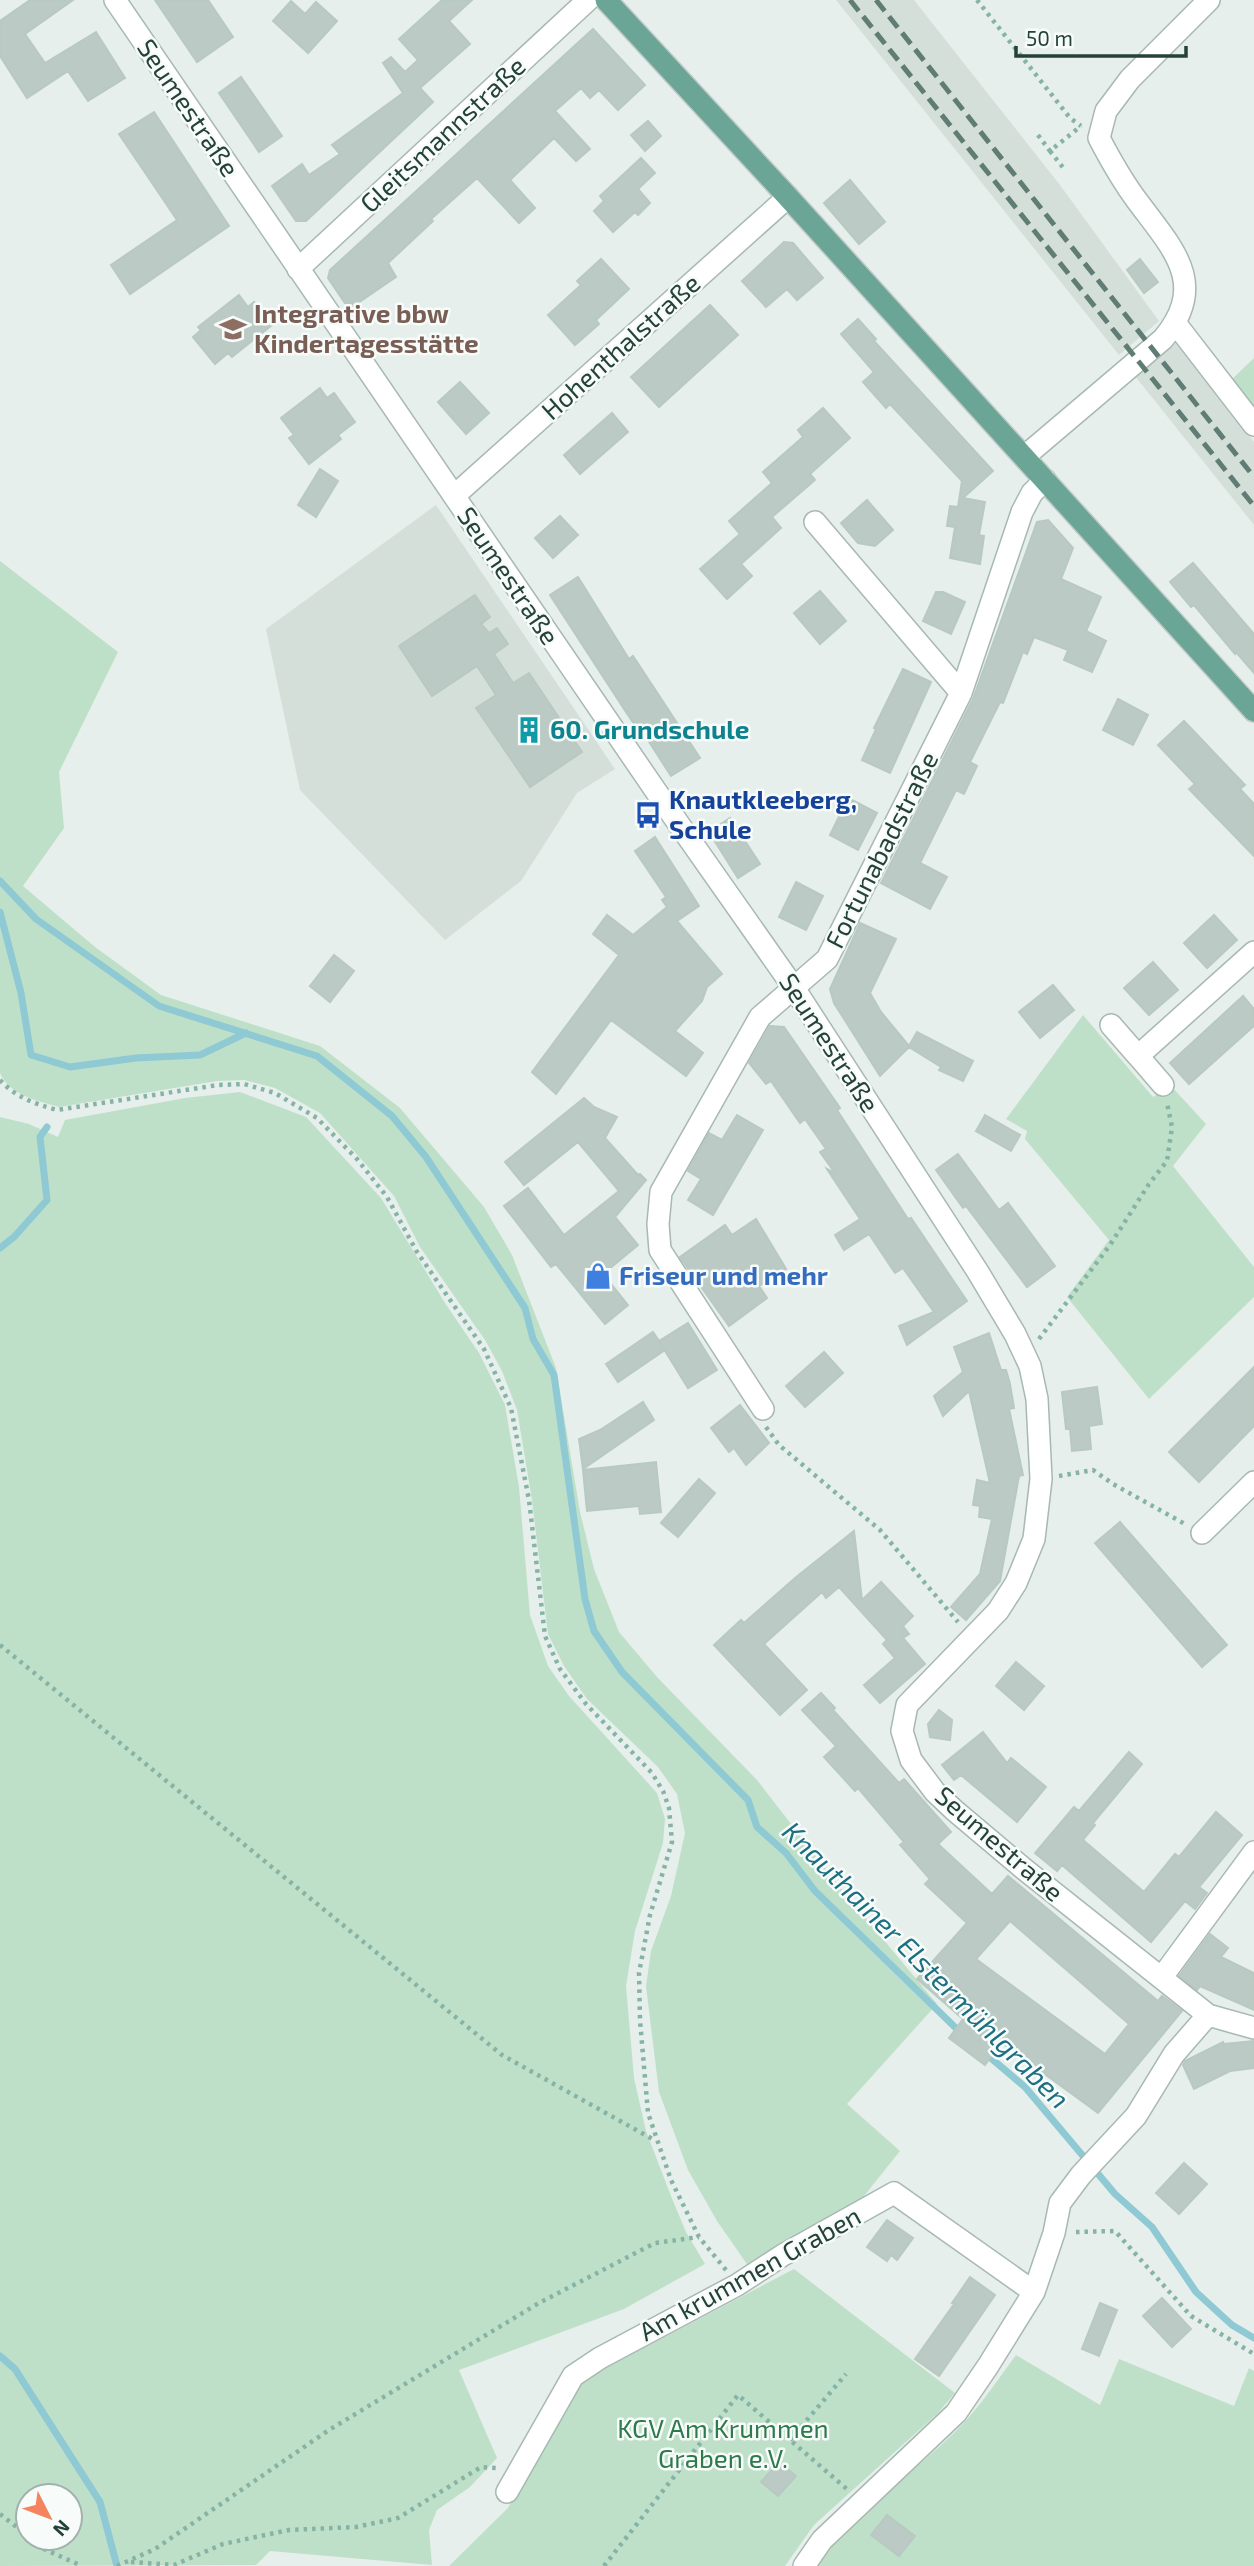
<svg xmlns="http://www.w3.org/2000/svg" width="1254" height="2566" font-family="'Exo 2',sans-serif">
<rect width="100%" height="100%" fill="#e6efeb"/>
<path fill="#d4dfda" d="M 836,0 L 914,0 L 1060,185 L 1159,321 L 1119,355 Z
M 1176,343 L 1254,442 L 1254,525 L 1135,376 Z
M 436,505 L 615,769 L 577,793 L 521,881 L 445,940 L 300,790 L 266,629 Z"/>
<path fill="#bfe0c8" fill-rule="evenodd" d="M 1254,358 L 1254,415 L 1228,383 Z
M 0,561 L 118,652 L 59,772 L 64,828 L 23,886 L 95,947 L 161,995 L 320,1046 L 400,1108 L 484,1207 L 512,1255 L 556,1368 L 580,1512 L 594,1569 L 619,1632 L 657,1677 L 757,1780 L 843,1891 L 937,2004 L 847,2104 L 900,2151 L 852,2211 L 749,2267 L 717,2221 L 688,2170 L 659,2092 L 646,1986 L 651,1951 L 671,1896 L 685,1833 L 677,1794 L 658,1767 L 587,1699 L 564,1666 L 548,1634 L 532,1500 L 517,1410 L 502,1371 L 485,1340 L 420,1247 L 394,1196 L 320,1113 L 275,1088 L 244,1080 L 217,1081 L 59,1107 C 38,1101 9,1095 0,1073 Z
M 1083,1015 L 1153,1097 L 1171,1086 L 1206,1124 L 1173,1166 L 1254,1267 L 1254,1297 L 1149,1399 L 1067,1297 L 1109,1240 L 1025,1139 L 1027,1131 L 1006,1119 Z
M 240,1092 L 306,1117 L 381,1198 L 445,1303 L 479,1353 L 505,1405 L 519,1487 L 530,1615 L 548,1666 L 569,1696 L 657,1793 L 665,1819 L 663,1843 L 635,1931 L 626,1986 L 634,2078 L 646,2131 L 671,2196 L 686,2232 L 705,2264 L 624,2309 L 459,2370 L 497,2458 L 470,2487 L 437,2510 L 429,2530 L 432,2565 L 270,2551 L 256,2565 L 0,2566 L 0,1117 L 29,1124 L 58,1137 L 65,1120 L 185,1098 ZM 70,2496 L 70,2538 L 28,2538 L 28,2496 Z
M 794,2269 L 955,2393 L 938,2413 L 814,2525 L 785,2566 L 449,2566 L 508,2508 L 559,2416 L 581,2384 L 606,2368 Z
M 1016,2355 L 1100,2405 L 1119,2359 L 1234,2406 L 1249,2368 L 1254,2371 L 1254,2566 L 816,2566 C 854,2513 910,2476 956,2431 C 979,2408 997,2381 1016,2355 Z"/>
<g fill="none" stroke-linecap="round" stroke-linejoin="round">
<path stroke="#8ec9d4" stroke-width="7" d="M 0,881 L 36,919 L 159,1006 L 317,1056 L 392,1116 L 426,1157 L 525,1308 L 533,1339 L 554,1375 L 585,1599 L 594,1631 L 622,1672 L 748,1800 L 757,1827 L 786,1853 L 815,1891 L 962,2034
M 0,912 L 21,993 L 31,1055 L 70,1067 L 136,1058 L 200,1055 L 246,1033
M 0,1248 L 14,1237 L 47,1200 L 40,1137 L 47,1127
M 985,2053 L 1025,2087 L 1115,2194 L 1152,2227 L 1196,2292 L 1232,2325 L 1254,2338
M 0,2356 L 15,2369 L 100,2502 L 117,2566"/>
</g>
<path fill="#bbcac4" stroke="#b8c9c2" stroke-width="2" fill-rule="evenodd" d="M 30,0 L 73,0 L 25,34 L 45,63 L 96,32 L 125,78 L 88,101 L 68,71 L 27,98 L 0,56 L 0,21 Z
M 155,0 L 208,0 L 233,37 L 197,62 Z
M 442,0 L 472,0 L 449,21 L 470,44 L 420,88 L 433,102 L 306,221 L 296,221 L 272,186 L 302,164 L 309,175 L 340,154 L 332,145 L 403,93 L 383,63 L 391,57 L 405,72 L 418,60 L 399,39 Z
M 291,1 L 305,14 L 316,2 L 337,21 L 308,53 L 273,21 Z
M 593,29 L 645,85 L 618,110 L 599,90 L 590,98 L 581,88 L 555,111 L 590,149 L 576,161 L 554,138 L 510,180 L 535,208 L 519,223 L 477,178 L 431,219 L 433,221 L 388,263 L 396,277 L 349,309 L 328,278 L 330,270 Z
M 241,77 L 282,136 L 259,152 L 219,93 Z
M 154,112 L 229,226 L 130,294 L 111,265 L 177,220 L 119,134 Z
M 648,121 L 661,136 L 645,151 L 631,135 Z
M 641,158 L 655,173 L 638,189 L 650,203 L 638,215 L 635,212 L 613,232 L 594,211 L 604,201 L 600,196 Z
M 850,180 L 885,222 L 859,244 L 824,203 Z
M 784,242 L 793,243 L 823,278 L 797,300 L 787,289 L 766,307 L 742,281 Z
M 601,259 L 629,289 L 596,320 L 599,324 L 575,345 L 548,315 L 581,285 L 577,281 Z
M 1140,259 L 1158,282 L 1144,293 L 1127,270 Z
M 239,295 L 248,307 L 254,302 L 272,325 L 232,357 L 228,353 L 215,364 L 193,337 L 201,330 L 198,327 Z
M 710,305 L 738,335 L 659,407 L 631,377 Z
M 858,319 L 876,339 L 874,341 L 993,471 L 963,498 L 985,502 L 979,535 L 984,536 L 980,564 L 950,558 L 955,527 L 947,526 L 950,506 L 958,507 L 962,481 L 890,404 L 886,408 L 863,382 L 874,372 L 841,334 Z
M 460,382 L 489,413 L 466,434 L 438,402 Z
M 320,388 L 327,398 L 334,393 L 355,422 L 338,435 L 341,439 L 309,464 L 289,438 L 294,435 L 281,418 Z
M 823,408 L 850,438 L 810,474 L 815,480 L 772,517 L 781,528 L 741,564 L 752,576 L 727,599 L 700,569 L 740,534 L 729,521 L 772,483 L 763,472 L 803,437 L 798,430 Z
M 612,413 L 628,432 L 580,474 L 564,455 Z
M 320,469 L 338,481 L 316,517 L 298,505 Z
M 867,500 L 893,530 L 875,546 L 858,543 L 841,523 Z
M 560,516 L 578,535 L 553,558 L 535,538 Z
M 1048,520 L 1073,548 L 1061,579 L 1101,597 L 1086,631 L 1106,641 L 1092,672 L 1064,660 L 1068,650 L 1034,637 L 1027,654 L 1023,652 L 1003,703 L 1000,702 L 970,762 L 977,766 L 964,794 L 956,790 L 920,863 L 947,877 L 930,909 L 881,883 L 973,699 L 1037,522 Z
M 1193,563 L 1254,634 L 1254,673 L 1236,652 L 1235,654 L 1194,605 L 1191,607 L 1170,582 Z
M 578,577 L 629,659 L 633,656 L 700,758 L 671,776 L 646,737 L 644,739 L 624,709 L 550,595 Z
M 820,591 L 846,621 L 820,644 L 794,613 Z
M 936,592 L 943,592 L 965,602 L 951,634 L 923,621 Z
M 475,595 L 490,617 L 481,624 L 489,633 L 497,628 L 508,644 L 494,654 L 513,683 L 529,673 L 582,752 L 530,787 L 476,708 L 496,695 L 477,666 L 432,696 L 399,646 Z
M 903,669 L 931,682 L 890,773 L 862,760 L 876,729 L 874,728 Z
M 1118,699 L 1148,715 L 1133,745 L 1103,730 Z
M 1184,721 L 1245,785 L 1240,789 L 1254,804 L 1254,856 L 1189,789 L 1195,784 L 1158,745 Z
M 848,798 L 877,813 L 858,850 L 830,835 Z
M 730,818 L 760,864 L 738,878 L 709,832 Z
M 655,837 L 699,906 L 677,921 L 722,974 L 707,987 L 702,1001 L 675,1031 L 703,1053 L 686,1076 L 611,1020 L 556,1094 L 532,1072 L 619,955 L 593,934 L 607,915 L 633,935 L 667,907 L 662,900 L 666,897 L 635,851 Z
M 796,882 L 823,896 L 806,930 L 779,917 Z
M 1214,915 L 1237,940 L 1207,968 L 1184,943 Z
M 860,923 L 896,939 L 870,993 L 881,1012 L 909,1046 L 917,1032 L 973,1061 L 963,1081 L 939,1070 L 941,1067 L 909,1047 L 880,1076 L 834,1003 L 830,989 Z
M 334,955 L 354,971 L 330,1002 L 310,986 Z
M 1153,962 L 1178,990 L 1149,1015 L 1124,988 Z
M 1053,985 L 1074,1010 L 1040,1038 L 1019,1012 Z
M 1243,996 L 1254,1009 L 1254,1026 L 1189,1084 L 1170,1063 Z
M 770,1026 L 784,1027 L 840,1108 L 837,1110 L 908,1219 L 911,1218 L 967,1301 L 907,1345 L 899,1326 L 934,1312 L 903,1268 L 895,1273 L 869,1234 L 844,1250 L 835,1235 L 860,1219 L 827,1169 L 835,1173 L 820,1152 L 826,1149 L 805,1119 L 800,1123 L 771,1081 L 766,1084 L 749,1063 Z
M 584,1098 L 594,1107 L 617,1117 L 605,1138 L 638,1175 L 640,1174 L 646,1180 L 615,1217 L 638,1245 L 603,1274 L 628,1305 L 605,1324 L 556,1264 L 551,1267 L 504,1206 L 528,1188 L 564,1235 L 619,1191 L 578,1142 L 524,1185 L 505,1162 Z
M 737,1115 L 763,1130 L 713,1215 L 688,1200 L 701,1179 L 688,1171 L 709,1133 L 722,1140 Z
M 985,1115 L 1020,1135 L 1011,1151 L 976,1131 Z
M 958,1154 L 999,1210 L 1008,1203 L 1055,1266 L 1027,1287 L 966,1206 L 963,1208 L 936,1170 Z
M 756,1219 L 786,1269 L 759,1286 L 767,1298 L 729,1326 L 680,1257 L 725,1225 L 732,1235 Z
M 688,1323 L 717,1370 L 688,1388 L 659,1341 Z
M 653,1332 L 665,1350 L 618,1382 L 606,1364 Z
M 989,1333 L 1001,1370 L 1006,1370 L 1010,1384 L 1014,1408 L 1009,1409 L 1023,1475 L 1019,1476 L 1000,1581 L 966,1620 L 951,1607 L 980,1574 L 992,1519 L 979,1517 L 980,1506 L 973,1505 L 977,1480 L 990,1483 L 969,1391 L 943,1416 L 934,1396 L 963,1372 L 954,1347 Z
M 824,1352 L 843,1373 L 805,1407 L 786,1386 Z
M 1254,1367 L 1254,1426 L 1199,1482 L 1169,1452 Z
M 1097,1387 L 1102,1424 L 1089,1426 L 1091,1449 L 1072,1451 L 1070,1429 L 1066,1429 L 1062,1392 Z
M 643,1402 L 654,1420 L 583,1469 L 579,1439 L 600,1430 Z
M 740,1405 L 769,1443 L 746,1465 L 734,1448 L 729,1452 L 711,1428 Z
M 656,1462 L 661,1512 L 640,1514 L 639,1506 L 587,1511 L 583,1470 Z
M 699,1479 L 715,1493 L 678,1537 L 661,1523 Z
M 1120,1522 L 1227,1645 L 1202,1667 L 1095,1543 Z
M 854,1531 L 862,1600 L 881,1582 L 913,1616 L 903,1626 L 909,1634 L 903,1638 L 925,1664 L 880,1703 L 864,1685 L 895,1658 L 883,1644 L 887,1640 L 839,1587 L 826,1598 L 822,1592 L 764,1644 L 807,1690 L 780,1715 L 714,1645 L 741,1620 L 744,1623 L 795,1578 Z
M 1016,1662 L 1044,1686 L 1024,1710 L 996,1686 Z
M 821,1693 L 835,1708 L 833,1710 L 899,1783 L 904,1779 L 951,1832 L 938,1844 L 992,1894 L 1008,1876 L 1158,2001 L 1162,1996 L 1182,2011 L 1098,2113 L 1001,2042 L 985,2065 L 949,2038 L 963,2019 L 917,1979 L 967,1923 L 925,1884 L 930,1879 L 900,1845 L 904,1842 L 858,1788 L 855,1791 L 824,1757 L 836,1746 L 802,1710 ZM 1010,1921 L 1129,2024 L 1105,2054 L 976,1959 Z
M 939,1710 L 952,1720 L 950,1740 L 930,1737 L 928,1724 Z
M 983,1732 L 1007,1763 L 1011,1758 L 1046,1787 L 1017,1822 L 961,1775 L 954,1780 L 942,1765 Z
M 1129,1752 L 1142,1764 L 1093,1823 L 1095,1825 L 1083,1840 L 1144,1892 L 1175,1854 L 1179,1857 L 1216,1812 L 1242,1835 L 1199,1887 L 1207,1893 L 1195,1909 L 1185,1901 L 1151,1942 L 1062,1865 L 1057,1871 L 1035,1853 L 1074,1807 L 1079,1811 Z
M 1210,1934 L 1228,1948 L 1221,1957 L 1254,1973 L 1254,2010 L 1200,1986 L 1197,1990 L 1179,1976 Z
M 1254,2041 L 1254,2068 L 1230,2071 L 1194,2089 L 1183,2065 L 1185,2061 L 1223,2042 L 1224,2044 Z
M 1184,2163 L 1207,2184 L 1179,2214 L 1156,2193 Z
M 887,2220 L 913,2238 L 897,2260 L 891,2255 L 887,2261 L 867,2247 Z
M 970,2277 L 995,2295 L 939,2376 L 915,2359 L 954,2304 L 952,2303 Z
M 1162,2298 L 1191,2329 L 1172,2347 L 1143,2316 Z
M 1100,2303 L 1117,2310 L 1099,2356 L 1082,2349 Z
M 779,2462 L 796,2476 L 778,2496 L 761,2482 Z
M 887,2515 L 915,2536 L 899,2556 L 871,2535 Z"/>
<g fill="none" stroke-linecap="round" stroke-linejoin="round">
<defs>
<path id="minor" d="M 115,0 L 664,803 L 794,988 L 978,1272 L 1015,1334 L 1030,1366 L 1037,1399 L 1041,1479 L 1034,1539 L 1016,1583 L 998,1611 L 907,1705 L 902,1731 L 911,1760 L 935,1792 L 954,1810 L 1024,1869 L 1208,2015 L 1254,2028
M 298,269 L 588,0
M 1176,324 L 1254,425
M 1024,457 L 1163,339 C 1209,284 1173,249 1138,202 C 1123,182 1111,161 1099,138 L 1106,111 L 1130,79 L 1209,0
M 454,496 L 788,197
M 815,522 L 961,693
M 1111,1025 L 1138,1056 L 1254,952
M 1138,1056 L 1163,1085
M 763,1409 L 660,1250 L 658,1224 L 661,1192 L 760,1017 L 827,959 L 961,693 L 1022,512 L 1032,493 L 1045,480
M 1202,1533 L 1254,1482
M 1162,1977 L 1254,1852
M 507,2492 L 573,2376 L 600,2358 L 737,2285 L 783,2255 L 894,2193 L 1034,2292
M 804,2566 L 822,2540 L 956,2413 L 988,2366 L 1034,2292 L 1054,2233 L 1060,2203 L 1081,2175 L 1136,2116 L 1174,2054 L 1208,2015"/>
<path id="major" d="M 606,0 L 788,197 L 1254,711"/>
</defs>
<use href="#minor" stroke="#a8b8b2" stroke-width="24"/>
<use href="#major" stroke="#c2cac8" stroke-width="24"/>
<path stroke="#86b3a5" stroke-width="4.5" stroke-dasharray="3.5 5" stroke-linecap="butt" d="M 977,0 L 1070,118 L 1081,126
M 1038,135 L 1050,151 L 1081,126
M 1050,151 L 1065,170
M 0,1080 C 15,1097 35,1104 57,1110 L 218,1085 L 244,1084 L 275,1093 L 317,1118 L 357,1159 L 387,1197 L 417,1252 L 484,1349 L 511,1408 L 529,1500 L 545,1636 L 560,1669 L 586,1704 L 652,1773 L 663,1791 L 669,1808 L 672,1842 L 650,1915 L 639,1973 L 640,2020 L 648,2113 L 671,2180 L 699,2237 L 726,2270
M 1039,1339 L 1110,1245 L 1149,1184 L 1167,1161 L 1172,1127 L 1167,1103
M 766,1427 L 779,1445 L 880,1530 L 958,1622
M 1059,1476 L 1093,1470 L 1113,1484 L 1185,1524
M 0,1645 L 502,2055 L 656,2141
M 1076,2232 L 1115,2231 L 1191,2316 L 1254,2354
M 790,2440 L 846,2374
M 0,2514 L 28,2536
M 30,2538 L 44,2549 L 82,2566
M 131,2562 L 174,2565 L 223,2544 L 289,2530 L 356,2527 L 398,2518 L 481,2467 L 496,2468
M 117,2566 L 155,2549 L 329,2430 L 539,2303 L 655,2243 L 699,2237
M 604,2566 L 738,2395 L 848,2490"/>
<use href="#minor" stroke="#fff" stroke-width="21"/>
<use href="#major" stroke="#6aa596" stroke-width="21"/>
<path stroke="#5f7d75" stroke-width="5" stroke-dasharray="14 7" stroke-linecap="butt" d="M 850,0 L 1254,506
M 876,0 L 1254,477"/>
</g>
<defs>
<symbol id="school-bare" viewBox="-9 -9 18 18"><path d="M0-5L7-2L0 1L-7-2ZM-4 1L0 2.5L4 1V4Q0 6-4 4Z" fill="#8d6e63" stroke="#f7fbf9" stroke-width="2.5" paint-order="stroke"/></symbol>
<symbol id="building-bare" viewBox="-9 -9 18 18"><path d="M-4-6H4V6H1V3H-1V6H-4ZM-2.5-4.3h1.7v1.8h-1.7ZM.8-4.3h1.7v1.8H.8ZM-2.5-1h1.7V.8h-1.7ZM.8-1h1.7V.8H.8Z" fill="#0f9aa8" stroke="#f7fbf9" stroke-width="2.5" paint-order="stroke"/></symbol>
<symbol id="bus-bare" viewBox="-9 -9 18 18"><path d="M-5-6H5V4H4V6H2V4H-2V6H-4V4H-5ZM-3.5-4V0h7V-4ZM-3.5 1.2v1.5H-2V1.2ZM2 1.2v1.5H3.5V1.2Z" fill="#1a4fb4" stroke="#f7fbf9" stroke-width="2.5" paint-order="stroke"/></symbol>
<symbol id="shop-bare" viewBox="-9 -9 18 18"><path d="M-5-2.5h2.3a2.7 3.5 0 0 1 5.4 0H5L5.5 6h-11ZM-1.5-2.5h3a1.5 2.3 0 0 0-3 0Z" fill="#3f7fe0" stroke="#f7fbf9" stroke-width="2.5" paint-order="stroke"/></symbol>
</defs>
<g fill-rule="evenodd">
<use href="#school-bare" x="214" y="310" width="38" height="38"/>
<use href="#building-bare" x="510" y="711" width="38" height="38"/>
<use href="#bus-bare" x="629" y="796" width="38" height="38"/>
<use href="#shop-bare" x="579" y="1257" width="38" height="38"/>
</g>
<g text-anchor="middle" stroke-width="5" stroke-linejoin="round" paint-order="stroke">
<g font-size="26" fill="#24423a" stroke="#f7fbf9">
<text transform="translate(188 108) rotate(56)" y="9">Seumestraße</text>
<text transform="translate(443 135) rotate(-43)" y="9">Gleitsmannstraße</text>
<text transform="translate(621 347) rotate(-42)" y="9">Hohenthalstraße</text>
<text transform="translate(508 576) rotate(56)" y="9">Seumestraße</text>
<text transform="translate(882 850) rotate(-63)" y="9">Fortunabadstraße</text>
<text transform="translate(829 1043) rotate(57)" y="9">Seumestraße</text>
<text transform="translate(999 1844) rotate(41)" y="9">Seumestraße</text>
<text transform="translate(750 2274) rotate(-29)" y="9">Am krummen Graben</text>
</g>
<g font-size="26" font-weight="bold" fill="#785e54" stroke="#f7fbf9" text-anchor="start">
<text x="254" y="323">Integrative bbw<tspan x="254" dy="30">Kindertagesstätte</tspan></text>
</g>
<g font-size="26" font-weight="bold" fill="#0d838f" stroke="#f7fbf9" text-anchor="start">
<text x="550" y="739">60. Grundschule</text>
</g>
<g font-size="26" font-weight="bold" fill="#164399" stroke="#f7fbf9" text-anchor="start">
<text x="669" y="809">Knautkleeberg,<tspan x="669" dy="30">Schule</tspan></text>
</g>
<g font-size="26" font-weight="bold" fill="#366cbe" stroke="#f7fbf9" text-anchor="start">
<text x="619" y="1285">Friseur und mehr</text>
</g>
<g font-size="26" fill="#2d7a4b" stroke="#f7fbf9">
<text x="723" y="2438">KGV Am Krummen<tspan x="723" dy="30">Graben e.V.</tspan></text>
</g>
<g font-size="28" font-style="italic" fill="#1c6f80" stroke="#f7fbf9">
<text transform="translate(926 1965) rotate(45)" y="10">Knauthainer Elstermühlgraben</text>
</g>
</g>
<g transform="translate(49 2517) rotate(132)"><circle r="33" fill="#f7fbf9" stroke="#a3b1ad" stroke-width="2"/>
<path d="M0-5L12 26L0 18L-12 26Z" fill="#f4845f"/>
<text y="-10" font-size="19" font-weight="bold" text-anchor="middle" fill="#24423a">N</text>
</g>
<path d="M1016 46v10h170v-10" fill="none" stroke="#24423a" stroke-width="3.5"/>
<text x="1026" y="46" font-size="21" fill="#24423a" stroke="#f7fbf9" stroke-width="5" paint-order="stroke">50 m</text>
</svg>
